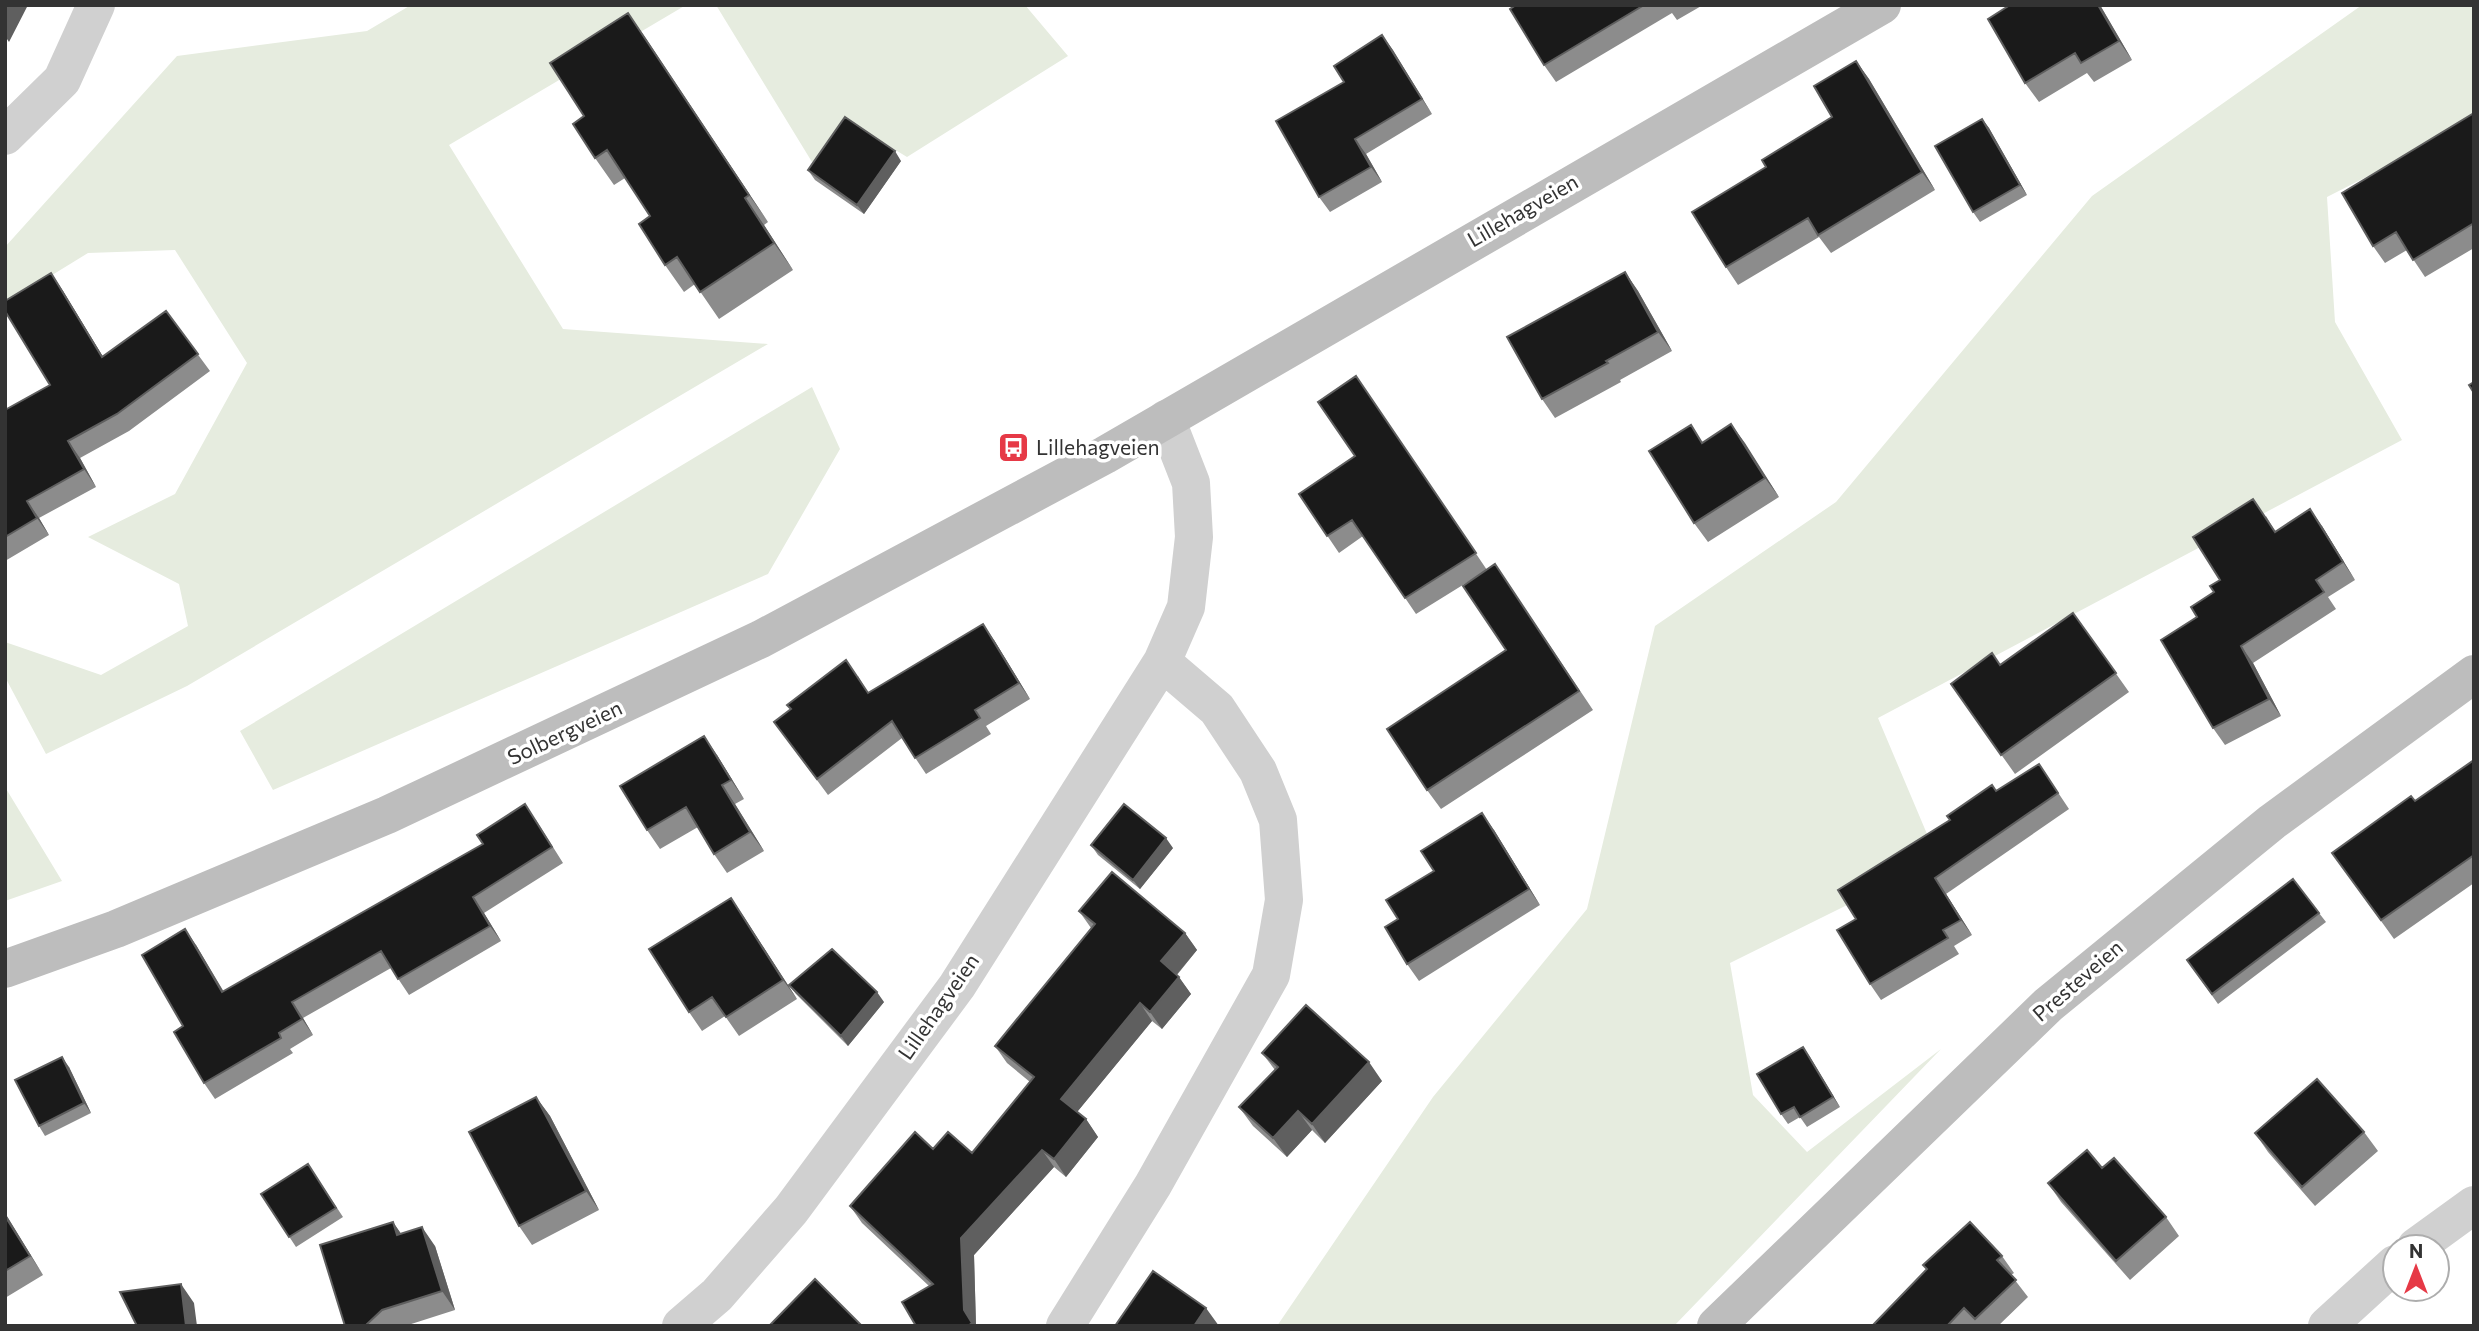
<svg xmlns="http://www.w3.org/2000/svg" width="2479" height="1331" font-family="Commissioner,sans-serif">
<rect width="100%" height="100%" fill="#fff"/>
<path fill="#e6ecdf" d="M 411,5 L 686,5 L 449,145 L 563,329 L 768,344 L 187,686 L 46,754 L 5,677 L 5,642 L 101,675 L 188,626 L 179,584 L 88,537 L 175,494 L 247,363 L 175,250 L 88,253 L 5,304 L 5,247 L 177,56 L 367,31 Z
M 716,5 L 1025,5 L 1068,56 L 907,157 L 856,126 L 823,180 Z
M 2362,5 L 2474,5 L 2474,122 L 2327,197 L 2335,322 L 2402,440 L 1878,718 L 1938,860 L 1730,963 L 1753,1095 L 1807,1152 L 1941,1049 L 1674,1326 L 1277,1326 L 1433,1097 L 1587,909 L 1655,626 L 1836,502 L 2092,196 Z
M 812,387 L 840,449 L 768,574 L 273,790 L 240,731 Z
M 5,787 L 62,881 L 5,901 Z"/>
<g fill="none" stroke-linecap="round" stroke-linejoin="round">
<path stroke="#d0d0d0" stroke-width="38" d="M 5,136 L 62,80 L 96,5
M 2416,1247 L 2474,1205
M 681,1326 L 717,1295 L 791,1210 L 957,986 L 1162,662 L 1186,607 L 1194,537 L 1191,483 L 1166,419
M 1065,1326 L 1153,1185 L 1271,975 L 1284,900 L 1278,820 L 1258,771 L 1217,709 L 1162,662
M 2327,1326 L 2395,1264"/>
<path stroke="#bdbdbd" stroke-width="38" d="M 5,969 L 116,929 L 387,815 L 761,639 L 1105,455 L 1882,5
M 1716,1326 L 2048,1005 L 2272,822 L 2474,674"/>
</g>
<path fill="#8c8c8c" d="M 1516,5 L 1703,5 L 1677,20 L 1672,13 L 1556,82 L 1544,65 Z
M 2010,5 L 2100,5 L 2132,60 L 2094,82 L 2087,73 L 2039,102 L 2025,83 Z
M 628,13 L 768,222 L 764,225 L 793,270 L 719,319 L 695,284 L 684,292 L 665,265 L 650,216 L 625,178 L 614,185 L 595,158 L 584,116 Z
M 1382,35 L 1432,114 L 1366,154 L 1382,182 L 1330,212 L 1319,197 L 1344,82 Z
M 1856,61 L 1869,79 L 1935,190 L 1831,253 L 1819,237 L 1738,285 L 1726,267 L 1766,167 L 1832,117 Z
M 2474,113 L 2474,248 L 2425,277 L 2407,250 L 2385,263 L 2373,246 Z
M 1982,119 L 1989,128 L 2027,195 L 1980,222 L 1973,212 Z
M 901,161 L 864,214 L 815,180 L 808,170 Z
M 1625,272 L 1638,291 L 1672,351 L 1620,380 L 1621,382 L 1555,418 L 1542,399 Z
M 51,273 L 63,291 L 103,357 L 166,311 L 210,371 L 129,431 L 80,458 L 96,487 L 39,518 L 49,535 L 5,561 L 5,410 L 50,385 Z
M 1356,376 L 1487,570 L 1416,614 L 1363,536 L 1339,553 L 1299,494 L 1355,456 Z
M 1731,424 L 1779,497 L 1708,542 L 1694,523 L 1703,442 Z
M 2266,516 L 2275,531 L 2322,526 L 2355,580 L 2328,597 L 2336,609 L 2253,663 L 2281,716 L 2225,745 L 2213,728 L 2197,617 L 2214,592 L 2220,580 Z
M 1495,564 L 1593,710 L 1441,809 L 1427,790 L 1506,650 Z
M 2073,613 L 2129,692 L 2015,774 L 1951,684 L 2000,665 Z
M 994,640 L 1030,699 L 986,726 L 991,734 L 926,774 L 902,738 L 828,795 L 774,722 L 791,710 L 858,676 L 868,693 Z
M 717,755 L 744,799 L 735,804 L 764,851 L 727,873 L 714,854 L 698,827 L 660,849 L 647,830 Z
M 2474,760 L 2474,883 L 2394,939 L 2332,853 L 2415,801 Z
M 2039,764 L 2069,809 L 1946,894 L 1972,935 L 1954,946 L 1959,954 L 1881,1000 L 1870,984 L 1856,919 L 1996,791 Z
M 536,820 L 563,863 L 484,913 L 501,941 L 409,995 L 391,968 L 303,1018 L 313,1035 L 290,1049 L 293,1053 L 215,1099 L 204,1083 L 183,1026 L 196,945 L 224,992 L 483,844 Z
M 1494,830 L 1540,905 L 1419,981 L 1407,964 L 1398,919 L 1434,871 Z
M 1091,845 L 1173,848 L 1140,889 L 1098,855 Z
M 731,898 L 797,999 L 739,1036 L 725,1016 L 702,1031 L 689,1012 Z
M 1079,911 L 1185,933 L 1197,950 L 1177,975 L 1191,994 L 1162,1029 L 1152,1021 L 1077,1112 L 1086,1119 L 1098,1137 L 1066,1177 L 1054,1167 L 974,1255 L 976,1326 L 916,1326 L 929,1286 L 862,1223 L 850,1206 L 933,1149 L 972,1153 L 1030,1082 L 1007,1063 L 995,1046 L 1091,928 Z
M 2319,913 L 2326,922 L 2218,1004 L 2187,960 Z
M 789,985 L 884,1002 L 848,1046 L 796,994 Z
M 1803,1047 L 1840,1107 L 1807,1127 L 1800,1117 L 1788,1124 L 1781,1114 Z
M 1262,1053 L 1382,1081 L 1325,1143 L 1312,1130 L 1287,1157 L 1253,1126 L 1239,1107 L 1275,1070 Z
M 69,1067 L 91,1113 L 45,1136 L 39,1126 Z
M 536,1097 L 550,1116 L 599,1210 L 532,1245 L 519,1226 Z
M 2364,1132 L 2378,1151 L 2315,1206 L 2268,1152 L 2255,1133 Z
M 308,1164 L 343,1217 L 296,1247 L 261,1194 Z
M 2102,1168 L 2166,1217 L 2179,1236 L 2130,1280 L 2061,1202 L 2048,1183 Z
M 5,1213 L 43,1275 L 5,1298 Z
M 393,1222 L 401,1234 L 435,1246 L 455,1310 L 405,1326 L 345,1326 Z
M 2002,1256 L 2014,1273 L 2011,1275 L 2028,1297 L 1998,1326 L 1872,1326 L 1927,1270 L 1923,1265 Z"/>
<path fill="#5f5f5f" d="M 5,5 L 28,5 L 9,42 L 5,36 Z
M 2098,5 L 2100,5 L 2132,60 L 2119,41 Z
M 628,13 L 647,40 L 768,222 L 749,195 Z
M 1382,35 L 1393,50 L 1432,114 L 1422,99 Z
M 1856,61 L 1869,79 L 1935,190 L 1922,172 Z
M 1982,119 L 1989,128 L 2027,195 L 2020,185 Z
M 1355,139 L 1366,154 L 1382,182 L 1371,167 Z
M 895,151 L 901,161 L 864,214 L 857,205 Z
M 745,198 L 764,225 L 793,270 L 774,243 Z
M 1625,272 L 1638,291 L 1672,351 L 1658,332 Z
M 51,273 L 63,291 L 114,375 L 102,357 Z
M 1731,424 L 1745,443 L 1779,497 L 1765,478 Z
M 68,441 L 80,458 L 96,487 L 84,469 Z
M 27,501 L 39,518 L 49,535 L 37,518 Z
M 2310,509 L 2322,526 L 2355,580 L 2343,562 Z
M 983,624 L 994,640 L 1030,699 L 1019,683 Z
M 2241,646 L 2253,663 L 2281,716 L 2269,699 Z
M 704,736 L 717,755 L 744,799 L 731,780 Z
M 722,785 L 735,804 L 764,851 L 750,832 Z
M 1482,813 L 1494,830 L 1540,905 L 1529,889 Z
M 1166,838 L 1173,848 L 1140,889 L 1133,880 Z
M 1935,878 L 1946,894 L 1972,935 L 1961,920 Z
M 473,897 L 484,913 L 501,941 L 490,926 Z
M 731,898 L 744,917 L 797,999 L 783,980 Z
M 185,929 L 196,945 L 233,1008 L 222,992 Z
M 1185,933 L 1197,950 L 1173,979 L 1161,961 Z
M 1179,977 L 1191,994 L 1162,1029 L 1150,1012 Z
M 877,992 L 884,1002 L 848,1046 L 841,1036 Z
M 292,1002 L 303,1018 L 313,1035 L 302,1019 Z
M 1140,1003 L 1152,1021 L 1073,1117 L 1061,1099 Z
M 1803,1047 L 1810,1057 L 1840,1107 L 1833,1097 Z
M 62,1057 L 69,1067 L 91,1113 L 84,1103 Z
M 1369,1062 L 1382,1081 L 1325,1143 L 1312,1124 Z
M 536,1097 L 550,1116 L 599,1210 L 586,1191 Z
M 1298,1111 L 1312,1130 L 1287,1157 L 1273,1138 Z
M 1086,1119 L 1098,1137 L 1066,1177 L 1054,1159 Z
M 1042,1150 L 1054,1167 L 974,1255 L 976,1326 L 974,1326 L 964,1310 L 961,1238 Z
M 5,1213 L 43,1275 L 5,1216 Z
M 393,1222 L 406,1241 L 397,1235 Z
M 422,1227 L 435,1246 L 455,1310 L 442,1291 Z
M 181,1284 L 194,1303 L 197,1326 L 186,1326 Z
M 1206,1308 L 1219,1326 L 1194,1326 Z"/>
<path fill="#1a1a1a" stroke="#5f5f5f" stroke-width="2" d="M 1516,5 L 1644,5 L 1544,65 L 1510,9 Z
M 2010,5 L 2098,5 L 2119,41 L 2081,63 L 2075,53 L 2025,83 L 1988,19 Z
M 628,13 L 749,195 L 745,198 L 774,243 L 700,292 L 677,257 L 665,265 L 639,224 L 650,216 L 607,150 L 595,158 L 573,124 L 584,116 L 550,63 Z
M 1382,35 L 1422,99 L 1355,139 L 1371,167 L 1319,197 L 1276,121 L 1344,82 L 1334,66 Z
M 1856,61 L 1922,172 L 1818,235 L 1808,218 L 1726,267 L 1692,212 L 1766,167 L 1762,160 L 1832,117 L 1814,86 Z
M 2474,113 L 2474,223 L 2413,260 L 2396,232 L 2373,246 L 2342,193 Z
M 845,117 L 895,151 L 857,205 L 808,170 Z
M 1982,119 L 2020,185 L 1973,212 L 1935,146 Z
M 1625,272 L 1658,332 L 1606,361 L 1608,363 L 1542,399 L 1507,337 Z
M 51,273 L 102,357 L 166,311 L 198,354 L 117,414 L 68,441 L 84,469 L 27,501 L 37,518 L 5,537 L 5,410 L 50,385 L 5,311 L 5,301 Z
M 1356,376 L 1476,553 L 1405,598 L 1352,520 L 1327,536 L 1299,494 L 1355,456 L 1318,402 Z
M 2474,382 L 2474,393 L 2469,385 Z
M 1731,424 L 1765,478 L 1694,523 L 1649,451 L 1691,425 L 1702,443 Z
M 2253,499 L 2275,532 L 2310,509 L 2343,562 L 2316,580 L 2324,592 L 2241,646 L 2269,699 L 2213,728 L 2161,640 L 2197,617 L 2191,607 L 2214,592 L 2210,586 L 2220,580 L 2193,537 Z
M 1495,564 L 1579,691 L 1427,790 L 1387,729 L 1506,650 L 1463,586 Z
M 2073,613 L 2116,673 L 2001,755 L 1951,684 L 1992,653 L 2000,665 Z
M 983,624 L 1019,683 L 975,710 L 980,718 L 915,758 L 892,721 L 817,779 L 774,722 L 791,709 L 787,705 L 846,660 L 868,693 Z
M 704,736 L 731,780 L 722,785 L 750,832 L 714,854 L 686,807 L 647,830 L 620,786 Z
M 2474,760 L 2474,855 L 2381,920 L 2332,853 L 2411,796 L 2415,801 Z
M 2039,764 L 2058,793 L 1935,878 L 1961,920 L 1943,930 L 1948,938 L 1870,984 L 1837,930 L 1856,919 L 1838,890 L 1950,820 L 1947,816 L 1992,785 L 1996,791 Z
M 525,804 L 552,847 L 473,897 L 490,926 L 398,979 L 381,951 L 292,1002 L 302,1019 L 279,1033 L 281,1038 L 204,1083 L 174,1032 L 183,1026 L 142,955 L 185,929 L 222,992 L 483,844 L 477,835 Z
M 1124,804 L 1166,838 L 1133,880 L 1091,845 Z
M 1482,813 L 1529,889 L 1407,964 L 1385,927 L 1398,919 L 1386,900 L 1434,871 L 1421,851 Z
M 1112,872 L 1185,933 L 1161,961 L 1179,977 L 1150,1012 L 1140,1003 L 1061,1099 L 1086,1119 L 1054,1159 L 1042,1150 L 961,1238 L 964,1310 L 972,1323 L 968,1326 L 916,1326 L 902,1302 L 933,1284 L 850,1206 L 915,1132 L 933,1149 L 948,1132 L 972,1153 L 1034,1077 L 995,1046 L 1095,924 L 1079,911 Z
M 2293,879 L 2319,913 L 2212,994 L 2187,960 Z
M 731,898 L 783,980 L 726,1017 L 712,997 L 689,1012 L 649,949 Z
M 832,949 L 877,992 L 841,1036 L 789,985 Z
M 1306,1005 L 1369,1062 L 1312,1124 L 1298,1111 L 1273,1138 L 1239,1107 L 1278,1067 L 1262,1053 Z
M 1803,1047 L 1833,1097 L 1800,1117 L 1794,1107 L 1781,1114 L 1757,1074 Z
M 62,1057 L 84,1103 L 39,1126 L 15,1080 Z
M 2317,1079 L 2364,1132 L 2302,1187 L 2255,1133 Z
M 536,1097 L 586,1191 L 519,1226 L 469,1132 Z
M 2087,1150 L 2102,1168 L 2114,1158 L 2166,1217 L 2116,1261 L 2048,1183 Z
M 308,1164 L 336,1208 L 289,1237 L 261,1194 Z
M 5,1216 L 30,1256 L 5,1271 Z
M 393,1222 L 397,1235 L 422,1227 L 442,1291 L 382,1310 L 365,1326 L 345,1326 L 320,1245 Z
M 1970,1222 L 2002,1256 L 1997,1260 L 2016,1280 L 1975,1319 L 1964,1308 L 1947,1326 L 1872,1326 L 1927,1269 L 1923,1265 Z
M 1153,1271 L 1206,1308 L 1194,1326 L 1115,1326 Z
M 815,1279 L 862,1326 L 769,1326 Z
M 181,1284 L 186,1326 L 137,1326 L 120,1292 Z"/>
<defs>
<symbol id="bus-square" viewBox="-11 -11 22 22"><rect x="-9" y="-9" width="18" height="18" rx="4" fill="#e63946" stroke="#fff"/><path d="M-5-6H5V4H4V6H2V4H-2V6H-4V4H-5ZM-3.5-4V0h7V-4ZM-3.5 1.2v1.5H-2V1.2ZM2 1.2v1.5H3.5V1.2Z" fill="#fff"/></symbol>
</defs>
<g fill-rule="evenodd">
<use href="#bus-square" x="996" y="430" width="35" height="35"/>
</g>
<g text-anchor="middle" stroke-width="7" stroke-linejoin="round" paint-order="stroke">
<g font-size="21" fill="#333" stroke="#fff">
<text transform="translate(1523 211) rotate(-30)" y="7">Lillehagveien</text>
<text transform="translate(565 733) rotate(-25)" y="7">Solbergveien</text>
<text transform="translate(2078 981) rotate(-41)" y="7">Presteveien</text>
<text transform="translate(939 1007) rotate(-55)" y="7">Lillehagveien</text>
</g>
<g font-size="21" fill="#333" stroke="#fff" text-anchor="start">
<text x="1036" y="455">Lillehagveien</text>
</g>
</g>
<rect width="2479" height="1331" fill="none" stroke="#333333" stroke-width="14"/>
<g transform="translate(2416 1268)"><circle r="33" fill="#ffffff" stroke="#adadad" stroke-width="2"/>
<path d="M0-5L12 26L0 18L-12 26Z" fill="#e63946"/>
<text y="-10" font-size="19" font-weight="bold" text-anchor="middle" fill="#333333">N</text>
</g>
</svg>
